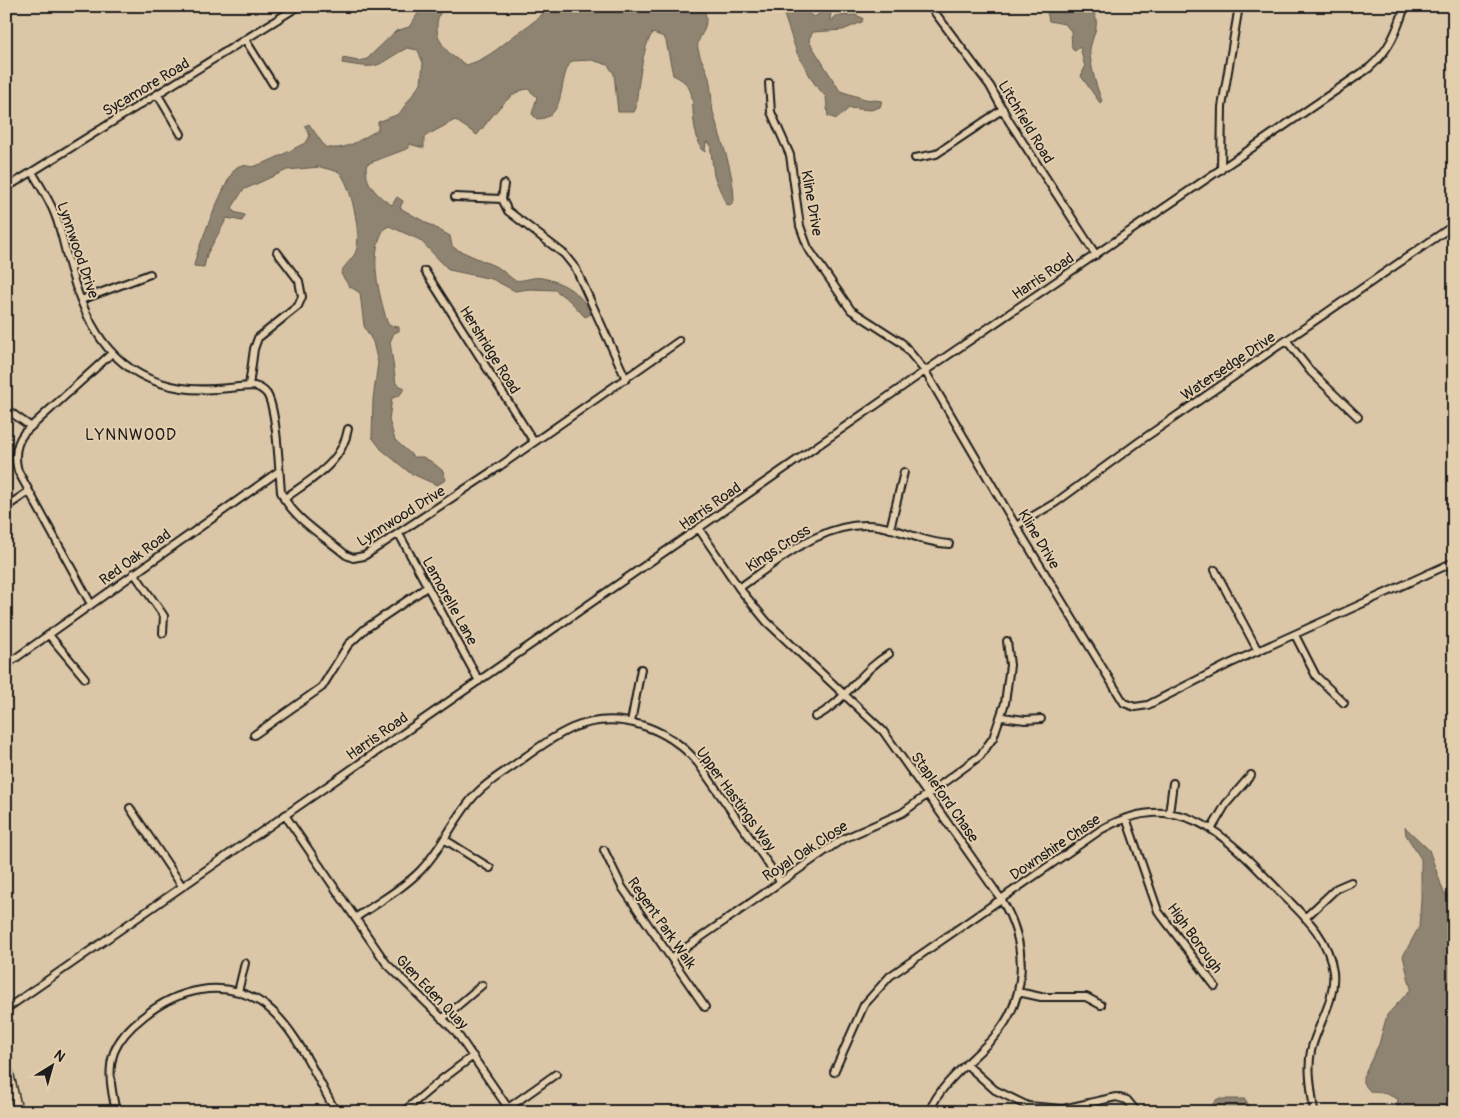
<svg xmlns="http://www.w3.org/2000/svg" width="1460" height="1118" font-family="Pangolin,sans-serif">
<rect width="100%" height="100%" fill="#dbc7a7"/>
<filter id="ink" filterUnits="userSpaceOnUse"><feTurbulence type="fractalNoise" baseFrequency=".02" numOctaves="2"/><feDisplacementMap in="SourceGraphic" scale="10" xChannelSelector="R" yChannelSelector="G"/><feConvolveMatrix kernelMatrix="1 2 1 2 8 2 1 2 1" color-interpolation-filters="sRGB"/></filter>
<g filter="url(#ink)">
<path fill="#8f8371" stroke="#615a4f" d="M 423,6 L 444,6 C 427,30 443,54 467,65 C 492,57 502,44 522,30 C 533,22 541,18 548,6 L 703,6 C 713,30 695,36 698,49 C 700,60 707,68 709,78 C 712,89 711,101 713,112 C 721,142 734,170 734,201 L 730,205 L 726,204 L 714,176 L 710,143 L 706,142 L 705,152 L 701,149 C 698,140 695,132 694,122 C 691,100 697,86 673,75 L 666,41 L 664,37 L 653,33 C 643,42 637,93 636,108 L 634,112 L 618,112 L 614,74 L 608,65 L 592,60 L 572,61 C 557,76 568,119 537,119 L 532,114 L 537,97 L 528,89 C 509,90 489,121 477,135 L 455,120 L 424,137 L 424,148 L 409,144 L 409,148 L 367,164 C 362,181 378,197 392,205 L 397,197 L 403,201 L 400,208 L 450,236 L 452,246 L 456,249 L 499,268 L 514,280 C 524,282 532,276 542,278 C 563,282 582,293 591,314 L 585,317 L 570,301 L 555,290 L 530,289 L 515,291 L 492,279 L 449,270 L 420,240 L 389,226 L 384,229 C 368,256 379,293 387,322 L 390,326 L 399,327 L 399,331 L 394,333 L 390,342 L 396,384 L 405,388 L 399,396 L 392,398 L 389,420 L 395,440 L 414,457 L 423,457 L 432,462 L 443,471 L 446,480 L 437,485 L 410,473 L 381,449 L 372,437 L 373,399 L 378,363 L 373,342 L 364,326 L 360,293 L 349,286 L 341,274 C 343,265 353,260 356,251 C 362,236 351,183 339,172 L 320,167 L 287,170 L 243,190 L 232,208 L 234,212 L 245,215 L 242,221 L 227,218 L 207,254 L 204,267 L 194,266 C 195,253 228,173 237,167 C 243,163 249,168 255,166 C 272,161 289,151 305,143 L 310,136 L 305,126 L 309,124 L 325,147 C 346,152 360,139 378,130 L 378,122 L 399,114 L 421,83 L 423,63 L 418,50 L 407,48 C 373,66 384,70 342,63 L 343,58 L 358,61 L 367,59 L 396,31 L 409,27 Z
M 781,6 L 803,6 L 808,13 L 814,17 L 828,9 L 831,12 L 830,20 L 833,20 L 835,16 L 855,15 L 863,18 L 862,22 L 843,30 L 813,32 L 809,39 L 810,43 L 840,91 L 865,99 L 882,101 L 880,107 L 871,110 L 849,108 L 837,119 L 828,116 L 826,97 L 814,83 L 797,53 Z
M 1046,6 L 1089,6 C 1106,24 1088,39 1090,55 C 1092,71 1096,86 1102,101 L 1100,103 L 1081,76 L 1085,67 L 1080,47 L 1075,51 L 1072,49 L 1071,31 L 1065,24 L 1049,21 Z
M 1405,827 L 1429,850 L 1444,893 L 1454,898 L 1454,1112 L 1396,1112 L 1398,1099 L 1384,1093 L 1371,1092 L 1363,1083 L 1363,1077 L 1379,1044 L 1387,1015 L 1411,989 L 1403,956 L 1419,927 L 1421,900 L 1421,859 L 1406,835 Z
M 1217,1099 L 1245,1099 L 1253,1112 L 1211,1112 L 1211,1106 Z"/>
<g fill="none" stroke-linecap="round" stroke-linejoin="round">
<defs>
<path id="minor" d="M 930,6 L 990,86 L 1009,121 L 1096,255
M 246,41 L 273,84
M 769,83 L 771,112 L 790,155 L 800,226 L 808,248 L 851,310 L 902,343 L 925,371 L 1016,526 L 1124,703 L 1135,707 L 1148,705 L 1229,664 L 1454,562
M 158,95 L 181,134
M 915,158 L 936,154 L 1003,109
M 1221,170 L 1222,107 L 1239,6
M 32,172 C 40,185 48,198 54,212 C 62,231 65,252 71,271 C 88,331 116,378 182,388 C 205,392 230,387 254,386 C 259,387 264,390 267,394 C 277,410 279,470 281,492 C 292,518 325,537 346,555 L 353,558 L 364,556 L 500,466 L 679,341
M 504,184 L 502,199 L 508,211 L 564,254 L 576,269 L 626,379
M 6,188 L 299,6
M 455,197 L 502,199
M 425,271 L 534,442
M 81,300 L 150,274
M 1287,341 L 1311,372 L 1358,417
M 249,386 L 254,349 L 258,338 L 298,306 L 302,297 L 299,281 L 277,252
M 6,409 L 30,426
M 284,499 C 311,479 342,464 348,429
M 6,507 L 28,492
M 1016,526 L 1055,503 L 1140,441 L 1454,225
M 699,529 L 739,588 L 767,622 L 883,731 L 1001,899 C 1028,942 1029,998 994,1037 C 972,1061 942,1081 929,1112
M 890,529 L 904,472
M 399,534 L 479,681
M 1215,570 L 1258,651
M 134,573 L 164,616 L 163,633
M 739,588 C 780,560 825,518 879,526 C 903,530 924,543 949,544
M 91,604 L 18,471 C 14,457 15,445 24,433 L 112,353
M 49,635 L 85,678
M 1295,635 L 1316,676 L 1344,703
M 6,665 L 279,471
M 815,717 C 845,702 860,671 889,654
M 1002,717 L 1025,720 L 1041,719
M 631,722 L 641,669
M 254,735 L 322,687 L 348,645 L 365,629 L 427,587
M 130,808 L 182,886
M 1169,814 L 1173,783
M 285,815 L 386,963 L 456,1032 L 511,1112
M 1126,818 L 1158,911 L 1215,986
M 1212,828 L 1226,804 L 1251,775
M 444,839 L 490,868
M 604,850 L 622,887 L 705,1007
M 355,918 C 377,903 401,890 420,871 C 442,849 454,818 475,795 C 487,782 503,773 517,763 C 535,750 552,737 572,728 C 617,709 668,727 698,763 L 780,881
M 1305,918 L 1337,888 L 1351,882
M 671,958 L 841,840 L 902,813 L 980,756 L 993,738 L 1005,703 L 1010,665 L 1007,641
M 238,992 L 245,963
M 1018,992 L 1041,997 L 1086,997 L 1101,1005
M 6,1009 L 925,371 L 1369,68 C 1389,51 1397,31 1405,6
M 442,1019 L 482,985
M 966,1064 L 995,1090 L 1028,1106 L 1063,1109 L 1116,1097 L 1127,1100 L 1137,1112
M 834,1072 L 864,1005 L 890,976 L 1102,829 C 1182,785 1228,838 1280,892 C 1303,915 1329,937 1333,972 C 1336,1002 1317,1024 1311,1051 C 1307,1071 1312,1092 1314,1112
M 508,1108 L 556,1074
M 116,1112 C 112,1092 107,1072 114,1052 C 120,1037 130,1027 143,1017 C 176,990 223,977 262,1003 C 295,1025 316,1077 336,1112
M 403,1112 L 441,1080 L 473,1056"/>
<path id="tertiary" d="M 6,1061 L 18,1112"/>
</defs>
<use href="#minor" stroke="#1c1c1c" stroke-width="10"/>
<use href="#tertiary" stroke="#1c1c1c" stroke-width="11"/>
<use href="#minor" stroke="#e3cead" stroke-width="6"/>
<use href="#tertiary" stroke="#e3cead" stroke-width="8"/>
</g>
</g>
<g text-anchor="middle" stroke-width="4" stroke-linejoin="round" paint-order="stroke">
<g font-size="15" fill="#1c1c1c" stroke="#e3cead">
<text transform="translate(146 87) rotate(-31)" y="5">Sycamore Road</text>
<text transform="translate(1026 122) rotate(59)" y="5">Litchfield Road</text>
<text transform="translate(812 203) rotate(80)" y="5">Kline Drive</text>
<text transform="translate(78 250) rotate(71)" y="5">Lynnwood Drive</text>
<text transform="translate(1043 276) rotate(-34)" y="5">Harris Road</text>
<text transform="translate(490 350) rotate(58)" y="5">Hershridge Road</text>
<text transform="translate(1228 366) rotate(-34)" y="5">Watersedge Drive</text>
<text transform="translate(710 506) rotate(-35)" y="5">Harris Road</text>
<text transform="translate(401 516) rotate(-32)" y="5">Lynnwood Drive</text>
<text transform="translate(1039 539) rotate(59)" y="5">Kline Drive</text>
<text transform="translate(778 548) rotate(-33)" y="5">Kings Cross</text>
<text transform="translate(135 557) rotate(-36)" y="5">Red Oak Road</text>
<text transform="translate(450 601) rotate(61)" y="5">Lamorelle Lane</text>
<text transform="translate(377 736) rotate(-35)" y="5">Harris Road</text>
<text transform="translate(945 797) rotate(55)" y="5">Stapleford Chase</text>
<text transform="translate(736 799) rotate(54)" y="5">Upper Hastings Way</text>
<text transform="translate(1055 847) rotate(-34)" y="5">Downshire Chase</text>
<text transform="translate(805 851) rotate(-33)" y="5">Royal Oak Close</text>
<text transform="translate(662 923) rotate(55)" y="5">Regent Park Walk</text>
<text transform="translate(1195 938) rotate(54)" y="5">High Borough</text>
<text transform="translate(432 992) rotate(46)" y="5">Glen Eden Quay</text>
</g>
<g font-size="16" letter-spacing="1" fill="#1c1c1c" stroke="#e3cead">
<text x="131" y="440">LYNNWOOD</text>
</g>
</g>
<rect width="1460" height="1118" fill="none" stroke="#e3cead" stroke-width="25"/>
<rect x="12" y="12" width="1435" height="1093" fill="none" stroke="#1c1c1c" stroke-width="2" filter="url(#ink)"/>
<g transform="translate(52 1066) rotate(37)" stroke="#e3cead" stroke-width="4" paint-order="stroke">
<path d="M0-4L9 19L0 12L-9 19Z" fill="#1c1c1c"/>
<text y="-8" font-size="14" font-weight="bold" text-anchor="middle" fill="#1c1c1c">N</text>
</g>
</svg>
